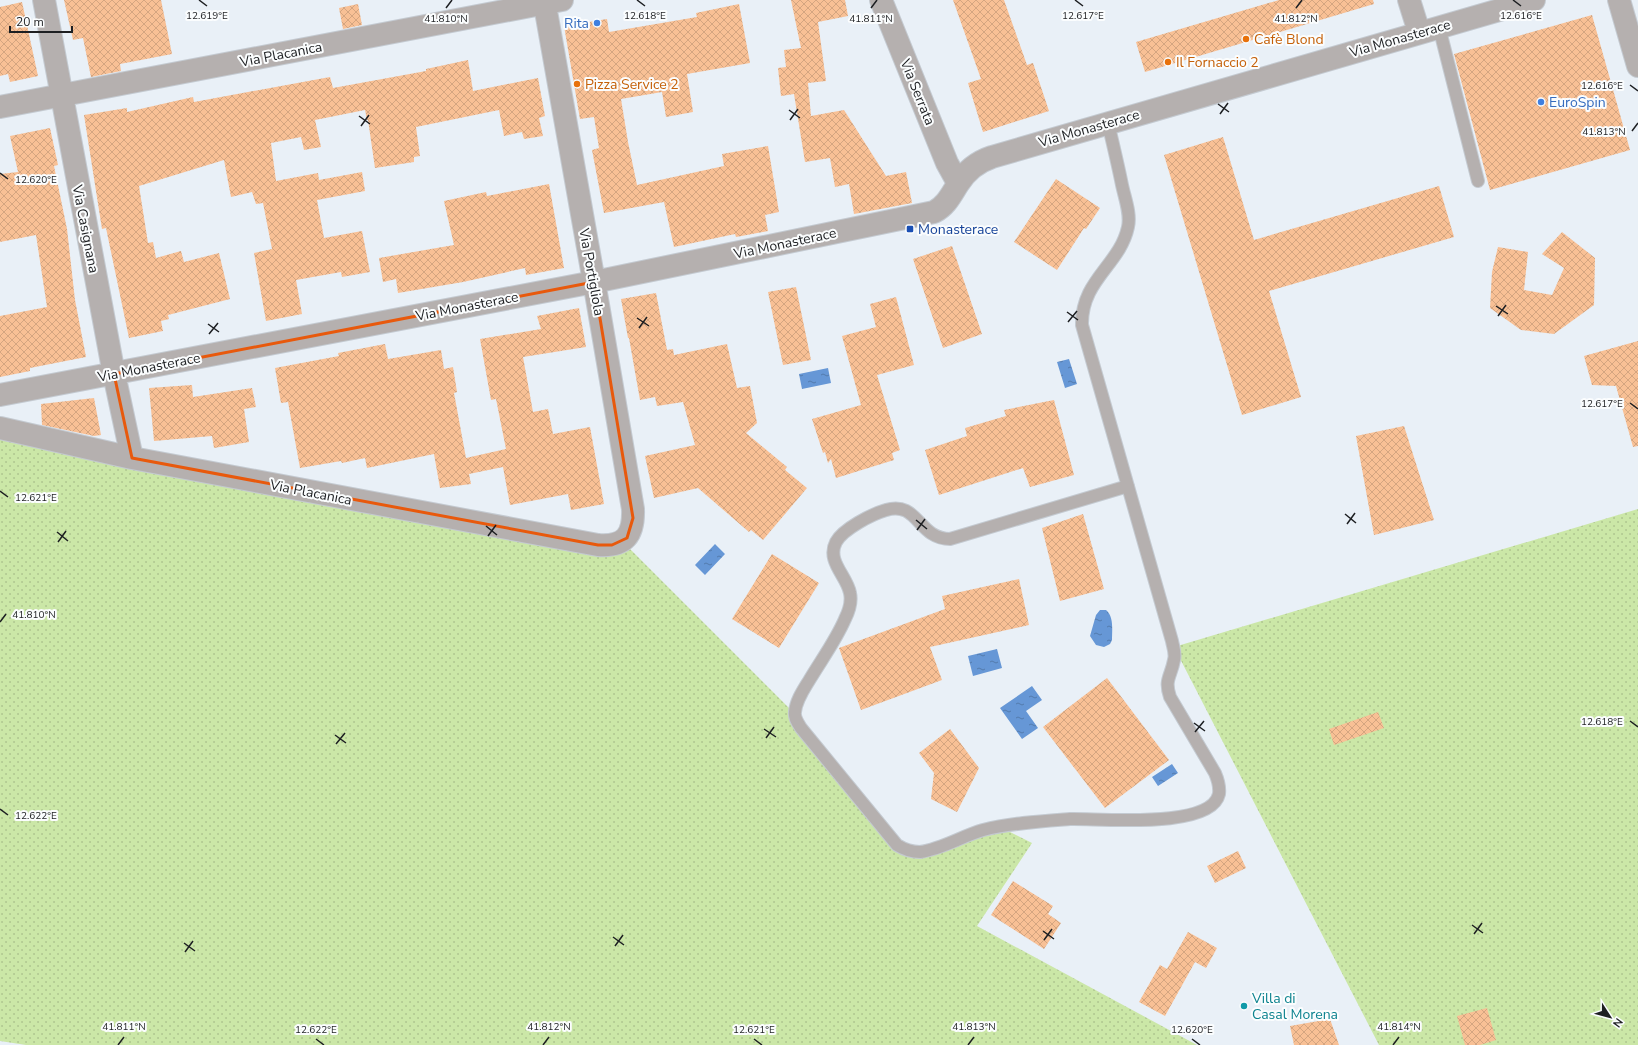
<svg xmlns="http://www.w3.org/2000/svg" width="1638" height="1045" font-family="'Nunito Sans',sans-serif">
<defs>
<pattern id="grass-dots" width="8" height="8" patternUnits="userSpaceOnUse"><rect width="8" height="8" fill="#cbe7a7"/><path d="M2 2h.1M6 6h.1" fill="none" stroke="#aec68f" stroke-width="1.8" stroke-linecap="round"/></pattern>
<pattern id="water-ripples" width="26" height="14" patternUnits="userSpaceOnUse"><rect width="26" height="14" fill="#6697d6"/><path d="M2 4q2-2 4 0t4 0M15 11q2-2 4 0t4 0" fill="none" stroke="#537bad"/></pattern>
<pattern id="building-cross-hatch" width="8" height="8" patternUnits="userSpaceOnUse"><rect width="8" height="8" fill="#f8c095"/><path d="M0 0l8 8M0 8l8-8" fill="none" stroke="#d4a580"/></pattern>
</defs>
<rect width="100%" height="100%" fill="#e9f0f7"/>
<path fill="url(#grass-dots)" d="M 0,428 L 622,541 L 794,713 L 893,841 L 912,852 L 996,825 L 1032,843 L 977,926 L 1197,1045 L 26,1045 L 0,1041 Z
M 1638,509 L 1638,1045 L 1379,1045 L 1174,647 Z"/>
<path fill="url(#water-ripples)" d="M 1069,359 L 1077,384 L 1065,388 L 1057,362 Z
M 828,368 L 831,383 L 802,389 L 799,374 Z
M 715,544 L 725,554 L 705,575 L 695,565 Z
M 1100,610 L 1106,610 C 1114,616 1112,631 1112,640 L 1110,644 L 1104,647 L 1096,645 L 1090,636 L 1096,615 Z
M 997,649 L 1002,668 L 973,676 L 968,656 Z
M 1032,686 L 1042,700 L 1026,711 L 1038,728 L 1022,739 L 1000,708 Z
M 1172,764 L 1178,773 L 1158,786 L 1152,777 Z"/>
<path fill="url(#building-cross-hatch)" d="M 64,0 L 161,0 L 172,54 L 120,64 L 121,71 L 91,77 L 83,38 L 73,40 Z
M 791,0 L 845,0 L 848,16 L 818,22 L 826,81 L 808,83 L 811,116 L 844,110 L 886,176 L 906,172 L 912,203 L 854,214 L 849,184 L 835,187 L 830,158 L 805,162 L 794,94 L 781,96 L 778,68 L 786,67 L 784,50 L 801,48 Z
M 953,0 L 1004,0 L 1027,65 L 1033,63 L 1049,111 L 983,132 L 968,83 L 981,79 Z
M 1279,0 L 1373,0 L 1374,4 L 1145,72 L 1136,42 Z
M 22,2 L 38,76 L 10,82 L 8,74 L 0,76 L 0,7 Z
M 358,4 L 362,25 L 343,29 L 339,8 Z
M 739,4 L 750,63 L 687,74 L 693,112 L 666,117 L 662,92 L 621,99 L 628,142 L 637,185 L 724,166 L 722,154 L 768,146 L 779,212 L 765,215 L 768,231 L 736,237 L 735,234 L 674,247 L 664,202 L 604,213 L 592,150 L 599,148 L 594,117 L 580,119 L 564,26 L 607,19 L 609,32 L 697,17 L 696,13 Z
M 1592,15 L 1630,150 L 1490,190 L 1454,54 Z
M 468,60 L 473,91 L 538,78 L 545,116 L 539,118 L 543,136 L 524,139 L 522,132 L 504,136 L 499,110 L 416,127 L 420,156 L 414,157 L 414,162 L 375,168 L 368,120 L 367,120 L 365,110 L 315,120 L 321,147 L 304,150 L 301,137 L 271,143 L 276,181 L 318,173 L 319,180 L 362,172 L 365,191 L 317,200 L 324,238 L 362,231 L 370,272 L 342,277 L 341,272 L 296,280 L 302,314 L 266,321 L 254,253 L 272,249 L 263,203 L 256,204 L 252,192 L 231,197 L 224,160 L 139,186 L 148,243 L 153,242 L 156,258 L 181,251 L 184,262 L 219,253 L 230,299 L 168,315 L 169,319 L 161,321 L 163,331 L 129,338 L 106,228 L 102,229 L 84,115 L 127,108 L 127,112 L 193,97 L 194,102 L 330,77 L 333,88 L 426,71 L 426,69 Z
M 50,128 L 58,165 L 54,166 L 67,229 L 75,300 L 86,357 L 30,368 L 30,371 L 0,377 L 0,316 L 47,307 L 36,235 L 0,242 L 0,174 L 18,172 L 10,136 Z
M 1223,137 L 1254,240 L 1439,186 L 1454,237 L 1269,291 L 1301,397 L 1242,415 L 1164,155 Z
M 1056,179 L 1100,208 L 1086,229 L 1084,228 L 1057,270 L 1014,242 Z
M 549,184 L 564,268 L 526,275 L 525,268 L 463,282 L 398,293 L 396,279 L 383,282 L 379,258 L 454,245 L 444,201 L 486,192 L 487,196 Z
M 1562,232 L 1595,258 L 1594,305 L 1554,334 L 1521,330 L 1490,308 L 1492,272 L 1498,247 L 1528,252 L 1524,290 L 1552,295 L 1564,268 L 1542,254 Z
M 952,246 L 982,334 L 943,348 L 913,259 Z
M 796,287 L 811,360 L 783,365 L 768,292 Z
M 656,293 L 667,350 L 673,349 L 674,355 L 727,344 L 737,388 L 750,386 L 757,423 L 746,433 L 787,467 L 785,470 L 807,488 L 763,540 L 751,530 L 749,532 L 698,488 L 654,498 L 645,456 L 695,445 L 683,402 L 657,406 L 655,397 L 640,400 L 629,338 L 628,338 L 621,299 Z
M 896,297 L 914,365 L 877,375 L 900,450 L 892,453 L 894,460 L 836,478 L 831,459 L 828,463 L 825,452 L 823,453 L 812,419 L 861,405 L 842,336 L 876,327 L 870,304 Z
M 579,308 L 586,347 L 523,357 L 533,412 L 548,409 L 553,434 L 590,427 L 604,504 L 571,510 L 568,494 L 510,505 L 503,467 L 469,474 L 471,484 L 440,488 L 434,454 L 367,468 L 365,458 L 342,463 L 341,461 L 300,468 L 288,402 L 281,403 L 275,368 L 339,356 L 338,353 L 385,344 L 388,359 L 441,350 L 444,369 L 453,367 L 457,392 L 454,393 L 466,458 L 506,449 L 496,399 L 491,400 L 480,339 L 541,329 L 537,316 Z
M 1638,341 L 1638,446 L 1633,447 L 1616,386 L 1592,385 L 1584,356 Z
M 192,385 L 193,397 L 252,388 L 256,407 L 244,409 L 249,442 L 214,448 L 212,436 L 154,441 L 149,388 Z
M 94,398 L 101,435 L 94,436 L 42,425 L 41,404 Z
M 1054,400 L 1074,475 L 1030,487 L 1023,468 L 939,495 L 925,450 L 967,436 L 965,428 L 1006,416 L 1004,410 Z
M 1404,426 L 1434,520 L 1374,535 L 1356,436 Z
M 1083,514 L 1104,589 L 1060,601 L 1042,528 Z
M 772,554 L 819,583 L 779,648 L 732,619 Z
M 1019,579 L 1029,625 L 930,647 L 942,680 L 861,710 L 839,648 L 945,609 L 942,596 Z
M 1107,678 L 1169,760 L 1105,808 L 1043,727 Z
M 1378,712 L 1384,728 L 1334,745 L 1329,729 Z
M 950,729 L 979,768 L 957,812 L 931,799 L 934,773 L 919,753 Z
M 1238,851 L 1246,868 L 1215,883 L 1207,866 Z
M 1013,881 L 1053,906 L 1048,914 L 1061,923 L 1044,949 L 991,915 Z
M 1188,932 L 1217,948 L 1206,968 L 1195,962 L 1165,1016 L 1139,1002 L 1160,965 L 1167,969 Z
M 1487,1008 L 1496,1040 L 1480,1045 L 1465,1045 L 1457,1016 Z
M 1330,1019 L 1339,1045 L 1294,1045 L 1290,1026 Z"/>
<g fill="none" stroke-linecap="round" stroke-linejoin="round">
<defs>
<path id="service" d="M 1439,27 L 1478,181
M 1108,123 C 1113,144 1118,165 1122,185 C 1125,199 1131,214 1128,227 C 1120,265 1081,280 1082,325 L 1172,641 C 1173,647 1176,654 1174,660 C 1171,677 1164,679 1170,697 L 1215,773 C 1218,780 1220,786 1219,794 C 1211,830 1098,818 1070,819 C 1043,821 1010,823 983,830 C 962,836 942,849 920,852 C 911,852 905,850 897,845 L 801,728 C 798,723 794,718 795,712 C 796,700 804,689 810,679 C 822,659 836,640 845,619 C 849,611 852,602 850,593 C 847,576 826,561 836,542 C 843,529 872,514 886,510 C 918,500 918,539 950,539 L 1128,486"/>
<path id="minor" d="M 44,0 L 114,374 L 132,458
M 881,0 L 947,163 L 958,183
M 1409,0 L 1419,32
M 0,107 L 562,0
M 0,395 L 594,282 L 934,212 C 946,206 951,195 958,184 C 966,171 977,162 992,157 L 1534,0
M 0,428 L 132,458 L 598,545 C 625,547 634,535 633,509 L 596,293 L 544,0"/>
<path id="tertiary" d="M 1619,0 L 1638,66"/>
</defs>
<use href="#service" stroke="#c4cad1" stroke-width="14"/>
<use href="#minor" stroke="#c4cad1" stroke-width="24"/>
<use href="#tertiary" stroke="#c4cad1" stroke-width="24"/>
<use href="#service" stroke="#b5b0af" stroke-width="12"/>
<use href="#minor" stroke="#b5b0af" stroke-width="22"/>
<use href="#tertiary" stroke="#b5b0af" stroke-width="22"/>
</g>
<path fill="none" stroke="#e8590c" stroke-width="3" stroke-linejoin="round" d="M 594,282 L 633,518 L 627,538 L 612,545 L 598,545 L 132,458 L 114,374 Z"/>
<path fill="none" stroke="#1d1f22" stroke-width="1.5" d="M 199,0 L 207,6M 637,0 L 645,6M 1075,0 L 1083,6M 1513,0 L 1521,6M 446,8 L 452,0M 871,8 L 877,0M 1296,8 L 1302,0M 1630,85 L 1638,91M 1218,104 L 1229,112M 789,110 L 800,118M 1220,114 L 1228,103M 359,116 L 370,124M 790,120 L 798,109M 361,126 L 369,115M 1632,131 L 1638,123M 0,173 L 8,179M 1496,306 L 1508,314M 1067,312 L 1078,320M 1498,316 L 1506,305M 637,318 L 649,326M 1068,322 L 1077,311M 208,324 L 219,332M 639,328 L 647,317M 209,334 L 218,323M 1630,403 L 1638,409M 0,491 L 8,497M 1345,514 L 1356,523M 916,520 L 927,529M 1347,524 L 1355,513M 486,526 L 497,535M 917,530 L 925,519M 57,532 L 68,541M 488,536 L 496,525M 58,542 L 66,531M 0,622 L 6,614M 1630,721 L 1638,727M 1194,723 L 1205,731M 764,729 L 776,737M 1195,732 L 1204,721M 335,735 L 346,743M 766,738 L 774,727M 336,744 L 345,733M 0,809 L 8,815M 1472,925 L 1483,933M 1043,931 L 1054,939M 1474,934 L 1482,923M 613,937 L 624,945M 1044,940 L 1052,929M 184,943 L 195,951M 615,946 L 623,935M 185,952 L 193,941M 316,1039 L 324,1045M 754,1039 L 762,1045M 1192,1039 L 1200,1045M 118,1045 L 124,1037M 543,1045 L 549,1037M 968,1045 L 974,1037M 1393,1045 L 1399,1037"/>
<g fill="#3f7fe0" stroke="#fbfdfe" stroke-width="1.5">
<circle cx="597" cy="23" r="4"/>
<circle cx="1541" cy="102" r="4"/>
</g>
<g fill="#e8710a" stroke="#fbfdfe" stroke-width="1.5">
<circle cx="1246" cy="39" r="4"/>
<circle cx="1168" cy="62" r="4"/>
<circle cx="577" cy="84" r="4"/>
</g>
<rect fill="#1a4fb4" stroke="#fbfdfe" stroke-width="1.5" x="906" y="225" width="8" height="8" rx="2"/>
<circle fill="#0f9aa8" stroke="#fbfdfe" stroke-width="1.5" cx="1244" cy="1006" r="4"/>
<g text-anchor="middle" stroke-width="4" stroke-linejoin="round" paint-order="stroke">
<g font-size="14" fill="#366cbe" stroke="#fbfdfe" text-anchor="end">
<text x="589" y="28">Rita</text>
<text x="1549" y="107" text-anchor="start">EuroSpin</text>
</g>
<g font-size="14" fill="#1d1f22" stroke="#fbfdfe">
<text transform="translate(1400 38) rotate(-16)" y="5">Via Monasterace</text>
<text transform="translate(281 54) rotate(-11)" y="5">Via Placanica</text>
<text transform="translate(918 92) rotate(68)" y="5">Via Serrata</text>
<text transform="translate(1089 128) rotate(-16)" y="5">Via Monasterace</text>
<text transform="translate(86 229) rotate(79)" y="5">Via Casignana</text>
<text transform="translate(785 243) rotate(-12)" y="5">Via Monasterace</text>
<text transform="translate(592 272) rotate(80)" y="5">Via Portigliola</text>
<text transform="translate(467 306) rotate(-11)" y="5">Via Monasterace</text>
<text transform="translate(149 367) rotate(-11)" y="5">Via Monasterace</text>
<text transform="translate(311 492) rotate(11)" y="5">Via Placanica</text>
</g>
<g font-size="14" fill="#c56008" stroke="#fbfdfe" text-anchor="start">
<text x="1254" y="44">Cafè Blond</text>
<text x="1176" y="67">Il Fornaccio 2</text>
<text x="585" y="89">Pizza Service 2</text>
</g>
<g font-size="14" fill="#164399" stroke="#fbfdfe" text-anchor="start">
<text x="918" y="234">Monasterace</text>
</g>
<g font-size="14" fill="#0d838f" stroke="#fbfdfe" text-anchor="start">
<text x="1252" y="1003">Villa di<tspan x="1252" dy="16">Casal Morena</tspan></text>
</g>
</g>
<g font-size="10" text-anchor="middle" fill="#1d1f22" stroke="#fbfdfe" stroke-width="4" stroke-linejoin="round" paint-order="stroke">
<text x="207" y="19">12.619°E</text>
<text x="645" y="19">12.618°E</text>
<text x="1083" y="19">12.617°E</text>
<text x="1521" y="19">12.616°E</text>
<text x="446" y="22">41.810°N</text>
<text x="871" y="22">41.811°N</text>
<text x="1296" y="22">41.812°N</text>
<text x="1602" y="89">12.616°E</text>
<text x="1604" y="135">41.813°N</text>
<text x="36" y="183">12.620°E</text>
<text x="1602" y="407">12.617°E</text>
<text x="36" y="501">12.621°E</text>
<text x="34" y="618">41.810°N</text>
<text x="1602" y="725">12.618°E</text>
<text x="36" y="819">12.622°E</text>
<text x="124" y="1030">41.811°N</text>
<text x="549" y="1030">41.812°N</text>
<text x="974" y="1030">41.813°N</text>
<text x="1399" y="1030">41.814°N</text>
<text x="316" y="1033">12.622°E</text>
<text x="754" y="1033">12.621°E</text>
<text x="1192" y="1033">12.620°E</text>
</g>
<g transform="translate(1610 1017) rotate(126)" stroke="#fbfdfe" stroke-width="3" paint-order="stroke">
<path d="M0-3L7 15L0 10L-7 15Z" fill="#1d1f22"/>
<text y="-6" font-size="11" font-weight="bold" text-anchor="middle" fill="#1d1f22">N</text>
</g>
<path d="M10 26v6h62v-6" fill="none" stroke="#1d1f22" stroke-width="2"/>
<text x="16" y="26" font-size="12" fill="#1d1f22" stroke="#fbfdfe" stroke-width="3" paint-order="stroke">20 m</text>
</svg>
